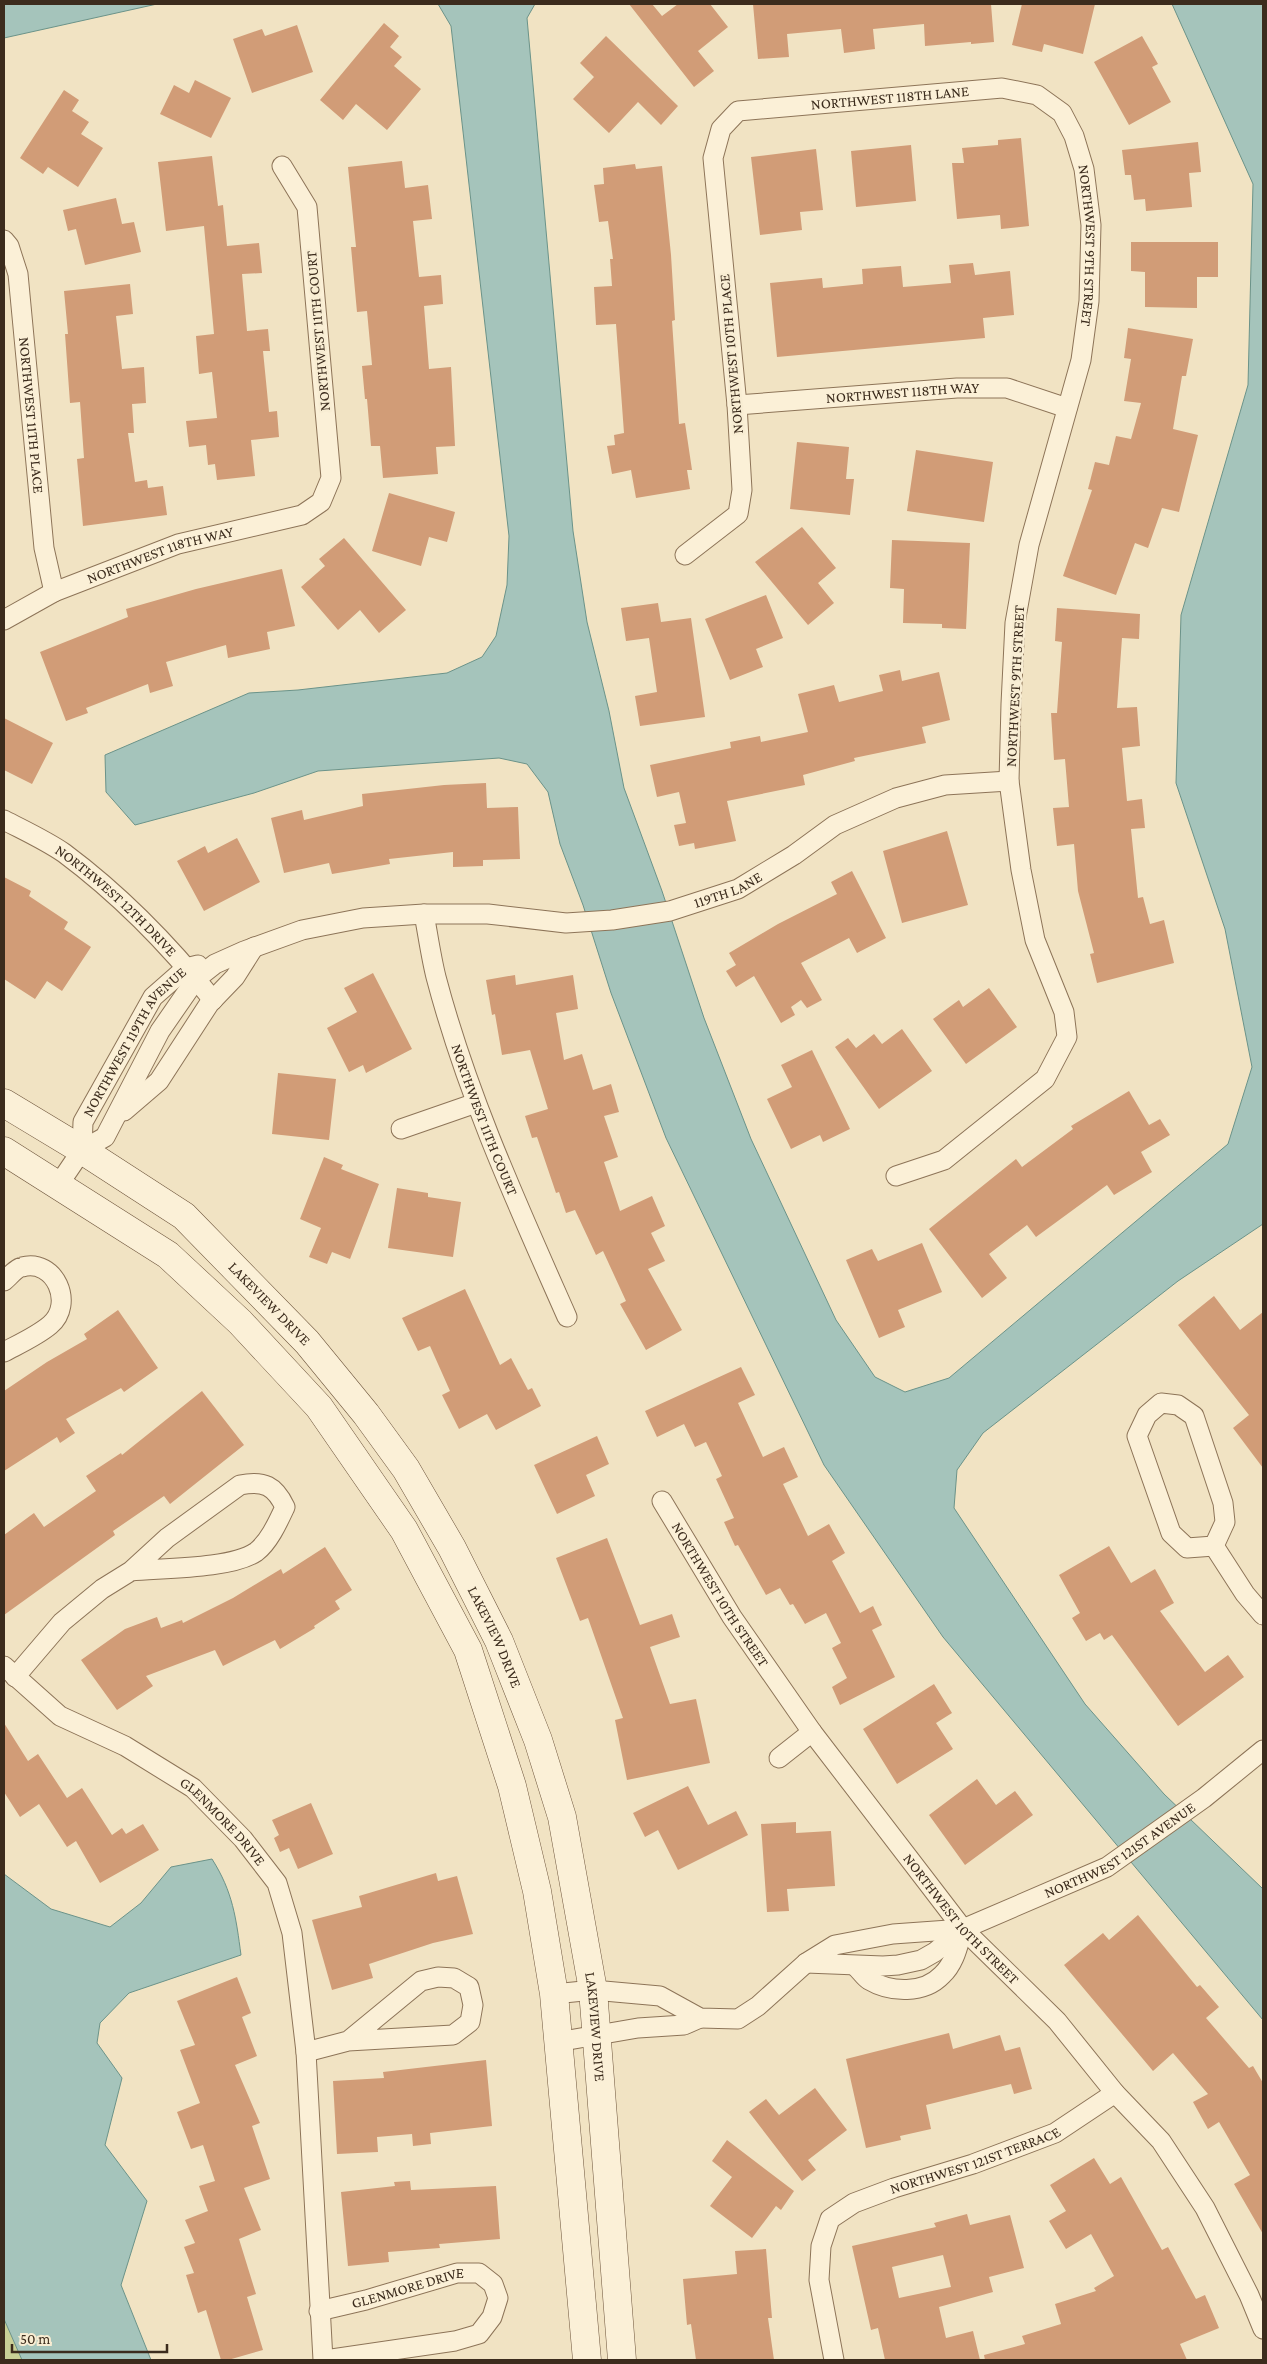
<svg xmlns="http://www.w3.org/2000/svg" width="1267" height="2364" font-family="'Crimson Pro',serif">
<rect width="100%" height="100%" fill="#f1e3c3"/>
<path fill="#c9d096" d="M 4,2319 L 22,2360 L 4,2360 Z"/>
<path fill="#a5c4bb" stroke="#6b9389" d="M 4,4 L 157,4 L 4,38 Z
M 438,4 L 535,4 L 527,18 L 573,531 L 587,622 L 609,711 L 624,788 L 662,891 L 704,1018 L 751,1139 L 836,1320 L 875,1377 L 905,1392 L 949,1378 L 1228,1144 L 1252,1067 L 1225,929 L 1176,783 L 1181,615 L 1248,385 L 1253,184 L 1172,4 L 1263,4 L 1263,1224 L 1178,1281 L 983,1433 L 957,1470 L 954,1508 L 1085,1704 L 1164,1794 L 1263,1889 L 1263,2020 L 943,1637 L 824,1465 L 666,1138 L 611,993 L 583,905 L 560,844 L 548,792 L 527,764 L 499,758 L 318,771 L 254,793 L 135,825 L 106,792 L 105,755 L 249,693 L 298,690 L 447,673 L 482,657 L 496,636 L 507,585 L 509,536 L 451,26 Z
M 212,1859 C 233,1892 236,1918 241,1955 L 129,1993 L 100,2023 L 97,2043 L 122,2078 L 105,2145 L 147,2201 L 121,2285 L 151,2360 L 22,2360 L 4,2319 L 4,1874 L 51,1909 L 110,1927 L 141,1903 L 171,1867 Z"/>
<path fill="#d19c77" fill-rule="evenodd" d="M 629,4 L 652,4 L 662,16 L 678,4 L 710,4 L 728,27 L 698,51 L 714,71 L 694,87 Z
M 753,4 L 991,4 L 994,42 L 971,44 L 971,42 L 925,46 L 924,24 L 873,29 L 875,49 L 844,53 L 841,29 L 787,34 L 789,57 L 758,59 Z
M 1022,4 L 1095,4 L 1083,54 L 1044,44 L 1042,52 L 1012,45 Z
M 384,23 L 399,36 L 390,47 L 402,57 L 394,66 L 421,89 L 387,130 L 356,104 L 343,120 L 320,100 Z
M 297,25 L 313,72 L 252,93 L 233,39 L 262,29 L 265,36 Z
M 606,36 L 678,106 L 661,125 L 638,102 L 609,133 L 573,99 L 594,77 L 580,63 Z
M 1142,36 L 1158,64 L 1152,67 L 1171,102 L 1129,125 L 1094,62 Z
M 195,80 L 231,98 L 211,138 L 160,114 L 174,85 L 189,93 Z
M 64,90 L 79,100 L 72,111 L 89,122 L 81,134 L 103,148 L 78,187 L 48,167 L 43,174 L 20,158 Z
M 1021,138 L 1029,226 L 1001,229 L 1000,215 L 957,219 L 952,163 L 964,163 L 962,148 L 998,145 L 998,140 Z
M 1198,142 L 1201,172 L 1189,173 L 1192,207 L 1146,211 L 1145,199 L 1134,200 L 1131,175 L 1125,175 L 1122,150 Z
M 911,145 L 916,201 L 856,207 L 851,151 Z
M 816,149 L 823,210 L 800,212 L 802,230 L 760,235 L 751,157 Z
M 212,156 L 218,206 L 223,205 L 227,246 L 259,243 L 262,273 L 242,274 L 247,331 L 268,329 L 270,351 L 263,351 L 269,412 L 277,411 L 279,437 L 251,440 L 255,476 L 217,480 L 215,464 L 208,465 L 206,445 L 189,447 L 186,421 L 217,418 L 212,372 L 199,374 L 196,336 L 214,334 L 204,226 L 166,231 L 158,162 Z
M 402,161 L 405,188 L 428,185 L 432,219 L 413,221 L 419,277 L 441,275 L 443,304 L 424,306 L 429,369 L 451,367 L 455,446 L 436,447 L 438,474 L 383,478 L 380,446 L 371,446 L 367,399 L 365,399 L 362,366 L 372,365 L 367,311 L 357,312 L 351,247 L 356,247 L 348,167 Z
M 635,164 L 636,169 L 662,166 L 671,255 L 675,320 L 672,321 L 679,424 L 685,423 L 692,470 L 687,470 L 690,489 L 636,498 L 631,470 L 612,474 L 607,446 L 615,445 L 614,435 L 624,433 L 616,324 L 596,325 L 594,287 L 612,286 L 610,259 L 613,259 L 608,221 L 599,222 L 594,185 L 604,184 L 603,168 Z
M 116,198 L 122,224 L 134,222 L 141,252 L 85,265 L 76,229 L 68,231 L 63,210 Z
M 1131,242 L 1218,242 L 1218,277 L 1197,277 L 1197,308 L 1145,307 L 1145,272 L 1131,271 Z
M 973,263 L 975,275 L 1010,271 L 1014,315 L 983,318 L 985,338 L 777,357 L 770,283 L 822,278 L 823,288 L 863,284 L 862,269 L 901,266 L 903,287 L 951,283 L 949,265 Z
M 130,284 L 133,314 L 116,316 L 122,369 L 144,367 L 146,403 L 132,404 L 134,433 L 128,433 L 135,482 L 147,480 L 148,488 L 163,486 L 167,515 L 83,526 L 77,459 L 84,458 L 80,402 L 70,403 L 65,334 L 68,334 L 64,291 Z
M 1128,328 L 1193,339 L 1186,376 L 1182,376 L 1173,429 L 1198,435 L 1179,512 L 1162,508 L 1148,548 L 1135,543 L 1116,595 L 1063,576 L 1092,490 L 1088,489 L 1095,462 L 1109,465 L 1116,436 L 1131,439 L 1141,403 L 1124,401 L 1131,359 L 1124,358 Z
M 797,442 L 849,447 L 846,479 L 854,479 L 850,515 L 790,509 Z
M 916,450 L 993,462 L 984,522 L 907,511 Z
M 389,493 L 455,512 L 447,542 L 429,537 L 421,566 L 372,551 Z
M 802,527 L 836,568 L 818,583 L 834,603 L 808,625 L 755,562 Z
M 344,538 L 406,610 L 379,633 L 360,610 L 338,630 L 301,587 L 325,566 L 319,559 Z
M 892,540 L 970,543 L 966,629 L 942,628 L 942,624 L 903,623 L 904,589 L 890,588 Z
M 282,569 L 295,626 L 267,632 L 270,649 L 228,658 L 226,645 L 166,662 L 173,686 L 150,693 L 148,684 L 86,708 L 88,713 L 66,721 L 40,652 L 128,617 L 126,609 L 196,589 Z
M 766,595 L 783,638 L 756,649 L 763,667 L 730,680 L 705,619 Z
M 658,603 L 661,622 L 691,618 L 705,717 L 640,726 L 635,696 L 657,692 L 649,638 L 626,641 L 621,608 Z
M 1057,608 L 1140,614 L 1139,639 L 1122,638 L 1117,708 L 1137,707 L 1140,746 L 1122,748 L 1127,801 L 1142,799 L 1145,828 L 1131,829 L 1138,898 L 1143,897 L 1150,924 L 1164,920 L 1174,963 L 1097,983 L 1090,954 L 1094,953 L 1078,891 L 1074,844 L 1057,846 L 1053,808 L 1069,807 L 1065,759 L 1054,760 L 1051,713 L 1057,713 L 1062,642 L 1055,641 Z
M 900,670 L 902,681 L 939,672 L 950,720 L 922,727 L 926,743 L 854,758 L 855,761 L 803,775 L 805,785 L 727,801 L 736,841 L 695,849 L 694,843 L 679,846 L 674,825 L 686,823 L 679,792 L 657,797 L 650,765 L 731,748 L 730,742 L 760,736 L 761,742 L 808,732 L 798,694 L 834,685 L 839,702 L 883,691 L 879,675 Z
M 4,718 L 53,743 L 32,784 L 4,770 Z
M 486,783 L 487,808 L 518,807 L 520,859 L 483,860 L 483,866 L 453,867 L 453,852 L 389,859 L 390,864 L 332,874 L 329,863 L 284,873 L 271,818 L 302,810 L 304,820 L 363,806 L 362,794 L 444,785 Z
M 947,831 L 968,905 L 902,923 L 883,851 Z
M 237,838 L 260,882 L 204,911 L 177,861 L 205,846 L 208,853 Z
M 852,871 L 886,938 L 857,953 L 849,938 L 801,963 L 822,1000 L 807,1008 L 801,1000 L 791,1007 L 795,1015 L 781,1023 L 754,976 L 736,987 L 726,971 L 736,965 L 729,953 L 778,924 L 837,894 L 831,882 Z
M 4,877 L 31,891 L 29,896 L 68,922 L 64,929 L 91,947 L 62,991 L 47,981 L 35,999 L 4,979 Z
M 373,973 L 412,1049 L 366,1073 L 363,1065 L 349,1072 L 327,1028 L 357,1012 L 344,988 Z
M 515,975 L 516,985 L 573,975 L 578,1009 L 556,1013 L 564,1060 L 582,1054 L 593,1090 L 611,1084 L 619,1112 L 604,1116 L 618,1157 L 604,1162 L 620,1211 L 652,1196 L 665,1226 L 651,1233 L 665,1261 L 648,1269 L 682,1330 L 646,1350 L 620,1304 L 626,1301 L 603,1251 L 596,1255 L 575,1210 L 566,1213 L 559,1192 L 556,1193 L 537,1137 L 532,1138 L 525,1116 L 548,1109 L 530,1050 L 502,1055 L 495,1014 L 492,1015 L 486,980 Z
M 989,988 L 1017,1027 L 966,1064 L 933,1019 L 959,1000 L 963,1007 Z
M 902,1029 L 932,1071 L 879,1109 L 835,1047 L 848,1038 L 856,1048 L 874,1034 L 882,1044 Z
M 812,1050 L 850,1129 L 823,1142 L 820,1135 L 791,1149 L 767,1099 L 792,1087 L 781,1065 Z
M 278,1073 L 336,1079 L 329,1140 L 272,1134 Z
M 1129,1091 L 1149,1125 L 1160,1119 L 1170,1135 L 1141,1152 L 1152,1172 L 1114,1195 L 1107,1185 L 1036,1237 L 1027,1225 L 989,1254 L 1007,1278 L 982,1298 L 929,1229 L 1016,1159 L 1022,1167 L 1073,1129 L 1071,1126 Z
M 324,1157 L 343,1165 L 341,1169 L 379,1184 L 350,1259 L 332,1252 L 327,1264 L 309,1257 L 321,1228 L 300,1219 Z
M 397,1188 L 428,1193 L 428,1197 L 461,1202 L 453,1257 L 388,1248 Z
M 922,1243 L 942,1292 L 898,1310 L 905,1327 L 879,1338 L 846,1260 L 872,1249 L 878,1261 Z
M 465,1289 L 500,1365 L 511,1358 L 528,1390 L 532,1388 L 541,1406 L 496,1430 L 487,1414 L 459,1429 L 442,1395 L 450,1391 L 430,1346 L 418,1351 L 402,1318 Z
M 1214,1296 L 1240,1330 L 1263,1312 L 1263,1468 L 1233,1428 L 1249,1415 L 1178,1325 Z
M 118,1310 L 158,1368 L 124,1392 L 121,1388 L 66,1419 L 75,1433 L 60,1443 L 57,1437 L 4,1471 L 4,1391 L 47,1362 L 87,1339 L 84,1334 Z
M 741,1367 L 755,1395 L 738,1403 L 763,1457 L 784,1447 L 798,1477 L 783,1484 L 808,1536 L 829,1524 L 845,1553 L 832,1561 L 860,1613 L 873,1606 L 882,1625 L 872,1630 L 895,1677 L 840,1705 L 832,1687 L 847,1678 L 832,1648 L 841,1643 L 826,1613 L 805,1624 L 793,1604 L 790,1605 L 780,1588 L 766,1595 L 738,1545 L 735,1546 L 724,1522 L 734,1518 L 716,1479 L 722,1476 L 706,1442 L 695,1447 L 684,1424 L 657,1437 L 645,1411 Z
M 202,1391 L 244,1445 L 170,1504 L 164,1496 L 113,1531 L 115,1535 L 4,1615 L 4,1535 L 34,1513 L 44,1527 L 96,1491 L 86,1476 L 121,1453 L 122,1455 Z
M 597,1436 L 609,1464 L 586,1475 L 595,1496 L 557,1514 L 534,1465 Z
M 607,1538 L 640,1625 L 672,1614 L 680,1637 L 650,1647 L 670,1704 L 696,1699 L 710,1763 L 627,1780 L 615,1720 L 623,1718 L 588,1618 L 580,1621 L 556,1558 Z
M 1109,1546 L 1131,1583 L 1155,1569 L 1174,1603 L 1160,1611 L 1205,1672 L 1228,1655 L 1244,1677 L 1178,1726 L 1112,1635 L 1104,1640 L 1100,1633 L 1086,1641 L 1072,1618 L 1080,1613 L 1059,1575 Z
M 325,1547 L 352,1590 L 335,1601 L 340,1609 L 314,1626 L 315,1628 L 280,1649 L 275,1640 L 223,1666 L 215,1650 L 146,1676 L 153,1686 L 117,1710 L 81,1660 L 125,1629 L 157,1617 L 161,1628 L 182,1620 L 183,1623 L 233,1598 L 281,1569 L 283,1574 Z
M 934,1684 L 952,1713 L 936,1723 L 953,1749 L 897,1784 L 863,1729 Z
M 4,1723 L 28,1761 L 38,1754 L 67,1798 L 82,1788 L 112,1835 L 122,1828 L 126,1834 L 143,1824 L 159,1850 L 100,1883 L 76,1841 L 67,1847 L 39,1804 L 20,1817 L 4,1792 Z
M 977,1779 L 996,1805 L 1015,1791 L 1033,1815 L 965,1865 L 929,1815 Z
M 688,1786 L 708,1825 L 736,1811 L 748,1835 L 678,1870 L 658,1830 L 645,1837 L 633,1813 Z
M 311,1803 L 333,1854 L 298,1869 L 289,1848 L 280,1852 L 274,1838 L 279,1835 L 272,1820 Z
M 796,1822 L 796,1833 L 831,1831 L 835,1886 L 787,1889 L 789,1911 L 767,1912 L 761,1824 Z
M 436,1873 L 438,1881 L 457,1876 L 473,1934 L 433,1943 L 369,1964 L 373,1978 L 332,1990 L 312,1920 L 362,1907 L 359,1896 Z
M 1138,1915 L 1197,1987 L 1200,1985 L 1219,2007 L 1206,2018 L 1249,2068 L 1253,2066 L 1263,2083 L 1263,2234 L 1234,2184 L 1250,2175 L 1219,2122 L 1208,2129 L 1193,2102 L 1208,2094 L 1173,2053 L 1153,2071 L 1064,1965 L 1103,1933 L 1109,1940 Z
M 237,1977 L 251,2013 L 242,2017 L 257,2056 L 235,2065 L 260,2123 L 252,2126 L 270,2179 L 244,2188 L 261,2230 L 239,2239 L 256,2294 L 247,2297 L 263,2350 L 228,2360 L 221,2360 L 206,2310 L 198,2313 L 186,2275 L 194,2273 L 184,2247 L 195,2243 L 185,2220 L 208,2211 L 199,2186 L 215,2181 L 203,2145 L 191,2149 L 177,2112 L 200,2103 L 180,2050 L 195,2045 L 177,2001 Z
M 949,2033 L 953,2049 L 1000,2035 L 1005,2051 L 1020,2047 L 1032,2089 L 1014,2094 L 1011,2084 L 926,2105 L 931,2129 L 900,2136 L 901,2140 L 866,2148 L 846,2059 Z
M 486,2060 L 492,2126 L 430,2133 L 431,2144 L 413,2146 L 412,2134 L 377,2137 L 378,2152 L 337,2154 L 333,2081 L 384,2078 L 383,2072 Z
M 815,2088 L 847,2130 L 808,2160 L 816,2170 L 802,2181 L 749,2112 L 766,2099 L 779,2115 Z
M 727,2140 L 794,2191 L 781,2210 L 776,2206 L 752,2238 L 710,2206 L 732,2177 L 712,2161 Z
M 1094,2158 L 1110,2184 L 1121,2177 L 1162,2250 L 1168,2247 L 1196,2299 L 1205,2295 L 1219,2328 L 1180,2344 L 1187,2360 L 985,2360 L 984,2355 L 1025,2344 L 1022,2336 L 1061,2324 L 1055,2304 L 1096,2291 L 1094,2288 L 1114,2276 L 1091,2234 L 1066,2249 L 1049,2221 L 1066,2211 L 1050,2185 Z
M 410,2181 L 411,2190 L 496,2186 L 500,2239 L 439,2244 L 440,2248 L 388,2252 L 389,2262 L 348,2266 L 341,2192 L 395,2186 L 394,2182 Z
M 967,2214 L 970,2225 L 1010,2215 L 1024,2268 L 989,2277 L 993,2292 L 939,2307 L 946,2338 L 973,2331 L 980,2360 L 885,2360 L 878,2328 L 871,2330 L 852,2246 L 936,2227 L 934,2223 ZM 943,2255 L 951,2287 L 899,2298 L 892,2267 Z
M 766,2249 L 772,2318 L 768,2318 L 774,2360 L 696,2360 L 691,2324 L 687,2325 L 683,2279 L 737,2274 L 735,2251 Z"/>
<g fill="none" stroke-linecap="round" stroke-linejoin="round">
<defs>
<g id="street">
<path id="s1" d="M 4,240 L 9,246 L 18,274 L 44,548 L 54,592"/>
<path id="s2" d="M 737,405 L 957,388 L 1007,388 L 1067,408"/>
<path id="s3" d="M 685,555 L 738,514 L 742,490 L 737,405 L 713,158 L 721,129 L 738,111 L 1002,88 L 1037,95 L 1062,113 L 1074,136 L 1084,169 L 1091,225 L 1089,301 L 1081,360 L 1029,545 L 1015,623 L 1011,704 L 1009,781 L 1021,870 L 1035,940 L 1064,1012 L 1067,1037 L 1045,1079 L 944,1160 L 896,1176"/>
<path id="s4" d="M 4,620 L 54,592 L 178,544 L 302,515 L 321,502 L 331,478 L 307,207 L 282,166"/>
<path id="s5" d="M 4,820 C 23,830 45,840 64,853 C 119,894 170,946 213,1000"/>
<path id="s6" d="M 424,914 C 428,935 431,957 436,977 C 467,1095 518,1206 567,1317"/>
<path d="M 124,1111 L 159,1081 L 209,1004 L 235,977 L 254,947"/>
<path d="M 401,1129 L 476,1103"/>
<path id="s7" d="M 82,1150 L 83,1122 L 153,997 L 186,968 L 198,965"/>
<path id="s8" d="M 59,1184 L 82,1150 L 105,1137 L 160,1031 L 196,979 L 215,964 L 244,951 L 302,930 L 363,918 L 424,914 L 488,914 L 566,923 L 612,920 L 670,911 L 738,889 L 794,855 L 835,825 L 896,798 L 945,785 L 1009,781"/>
<path d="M 4,1281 C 9,1277 16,1268 22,1267 C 55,1258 75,1304 50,1325 C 37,1336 19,1344 4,1352"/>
<path d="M 1161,1403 L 1178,1405 L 1194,1416 L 1223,1503 L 1225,1522 L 1214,1546 L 1187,1548 L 1171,1533 L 1137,1436 L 1147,1415 Z"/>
<path id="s9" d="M 662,1501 L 732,1617 L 812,1732 L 963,1929 L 1057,2021 L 1115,2093 L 1161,2141 L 1205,2208 L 1249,2295 L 1263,2329"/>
<path d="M 1214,1546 L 1245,1594 L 1263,1615"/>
<path id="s10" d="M 4,1666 L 60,1716 L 125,1746 L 193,1788 L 243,1839 L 277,1883 L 292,1933 L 306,2052 L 323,2360"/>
<path d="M 15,1677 L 62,1622 L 102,1589 L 131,1571 L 167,1538 L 240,1485 C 264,1480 275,1486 285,1507 C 278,1522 269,1542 256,1552 C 231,1569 162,1568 131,1571"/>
<path d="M 779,1758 L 812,1732"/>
<path id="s11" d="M 806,1963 L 883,1966 L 898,1965 L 921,1960 L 935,1952 L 963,1929 L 1107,1867 L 1204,1798 L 1263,1750"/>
<path d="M 855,1966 C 860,1970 864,1977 869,1980 C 891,1993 924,1994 942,1975 C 955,1963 958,1945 963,1929"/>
<path d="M 554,1994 L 593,1990 L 660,1996 L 700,2018 L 738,2019 L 758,2006 L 806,1963 L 835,1945 L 893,1934 L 963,1929"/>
<path d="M 557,2042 L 638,2028 L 684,2025 L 700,2018"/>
<path d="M 306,2052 L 348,2041 L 421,1981 L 438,1977 L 454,1978 L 469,1987 L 473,2005 L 470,2022 L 453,2035 L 348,2041"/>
<path id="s12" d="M 319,2311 L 366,2300 L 457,2273 L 479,2273 L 493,2284 L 498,2298 L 492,2317 L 479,2334 L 455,2341 L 325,2360"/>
<path id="s13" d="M 834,2360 L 819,2280 L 821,2246 L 830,2219 L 854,2203 L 894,2188 L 973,2164 L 1055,2133 L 1115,2093"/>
</g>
<g id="secondary">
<path id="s14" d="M 4,1103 L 82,1150 L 184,1216 L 307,1342 L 366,1414 L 406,1469 L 452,1548 L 499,1641 L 538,1740 L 562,1817 L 593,1990 L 622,2360"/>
<path d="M 4,1151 L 168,1255 L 240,1322 L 319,1407 L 404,1530 L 468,1650 L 512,1786 L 537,1891 L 554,1994 L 587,2360"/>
</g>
</defs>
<use href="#street" stroke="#8d7458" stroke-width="21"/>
<use href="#secondary" stroke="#6e553c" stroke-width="29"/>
<use href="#street" stroke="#fbf0d7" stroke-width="19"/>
<use href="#secondary" stroke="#fbf0d7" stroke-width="28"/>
</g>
<g text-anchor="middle" stroke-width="5" stroke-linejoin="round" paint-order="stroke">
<g font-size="15" fill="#3c2c1d" stroke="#f8edd3">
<text dy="5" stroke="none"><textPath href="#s3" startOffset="632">NORTHWEST 118TH LANE</textPath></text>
<text dy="5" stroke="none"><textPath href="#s3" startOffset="948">NORTHWEST 9TH STREET</textPath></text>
<text transform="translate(318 331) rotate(-95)" y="5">NORTHWEST 11TH COURT</text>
<text transform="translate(731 354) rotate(-95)" y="5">NORTHWEST 10TH PLACE</text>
<text dy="5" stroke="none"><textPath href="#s2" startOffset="166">NORTHWEST 118TH WAY</textPath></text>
<text dy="5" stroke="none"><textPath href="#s1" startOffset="179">NORTHWEST 11TH PLACE</textPath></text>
<text dy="5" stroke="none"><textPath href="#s4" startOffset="170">NORTHWEST 118TH WAY</textPath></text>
<text transform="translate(1015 686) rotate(-87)" y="5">NORTHWEST 9TH STREET</text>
<text dy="5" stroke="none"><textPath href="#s8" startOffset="800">119TH LANE</textPath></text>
<text dy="5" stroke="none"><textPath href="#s5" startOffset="139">NORTHWEST 12TH DRIVE</textPath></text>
<text dy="5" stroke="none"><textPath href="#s7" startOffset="124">NORTHWEST 119TH AVENUE</textPath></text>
<text dy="5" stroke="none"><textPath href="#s6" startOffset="215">NORTHWEST 11TH COURT</textPath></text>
<text dy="5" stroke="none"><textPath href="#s14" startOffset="335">LAKEVIEW DRIVE</textPath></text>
<text dy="5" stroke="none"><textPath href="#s9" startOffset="110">NORTHWEST 10TH STREET</textPath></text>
<text dy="5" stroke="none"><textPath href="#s14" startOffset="740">LAKEVIEW DRIVE</textPath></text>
<text dy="5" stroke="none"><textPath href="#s10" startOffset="271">GLENMORE DRIVE</textPath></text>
<text dy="5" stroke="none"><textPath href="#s11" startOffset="344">NORTHWEST 121ST AVENUE</textPath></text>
<text dy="5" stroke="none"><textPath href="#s9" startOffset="515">NORTHWEST 10TH STREET</textPath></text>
<text dy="5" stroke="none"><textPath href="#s14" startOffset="1145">LAKEVIEW DRIVE</textPath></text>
<text dy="5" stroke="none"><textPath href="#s13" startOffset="301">NORTHWEST 121ST TERRACE</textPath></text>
<text dy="5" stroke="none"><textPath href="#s12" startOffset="92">GLENMORE DRIVE</textPath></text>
</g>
</g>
<rect width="1267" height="2364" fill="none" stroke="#3c2c1d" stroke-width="10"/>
<path d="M12 2344v8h155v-8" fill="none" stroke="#3c2c1d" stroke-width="2.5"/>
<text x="20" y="2344" font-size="15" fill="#3c2c1d" stroke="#f8edd3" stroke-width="4" paint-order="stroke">50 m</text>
</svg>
